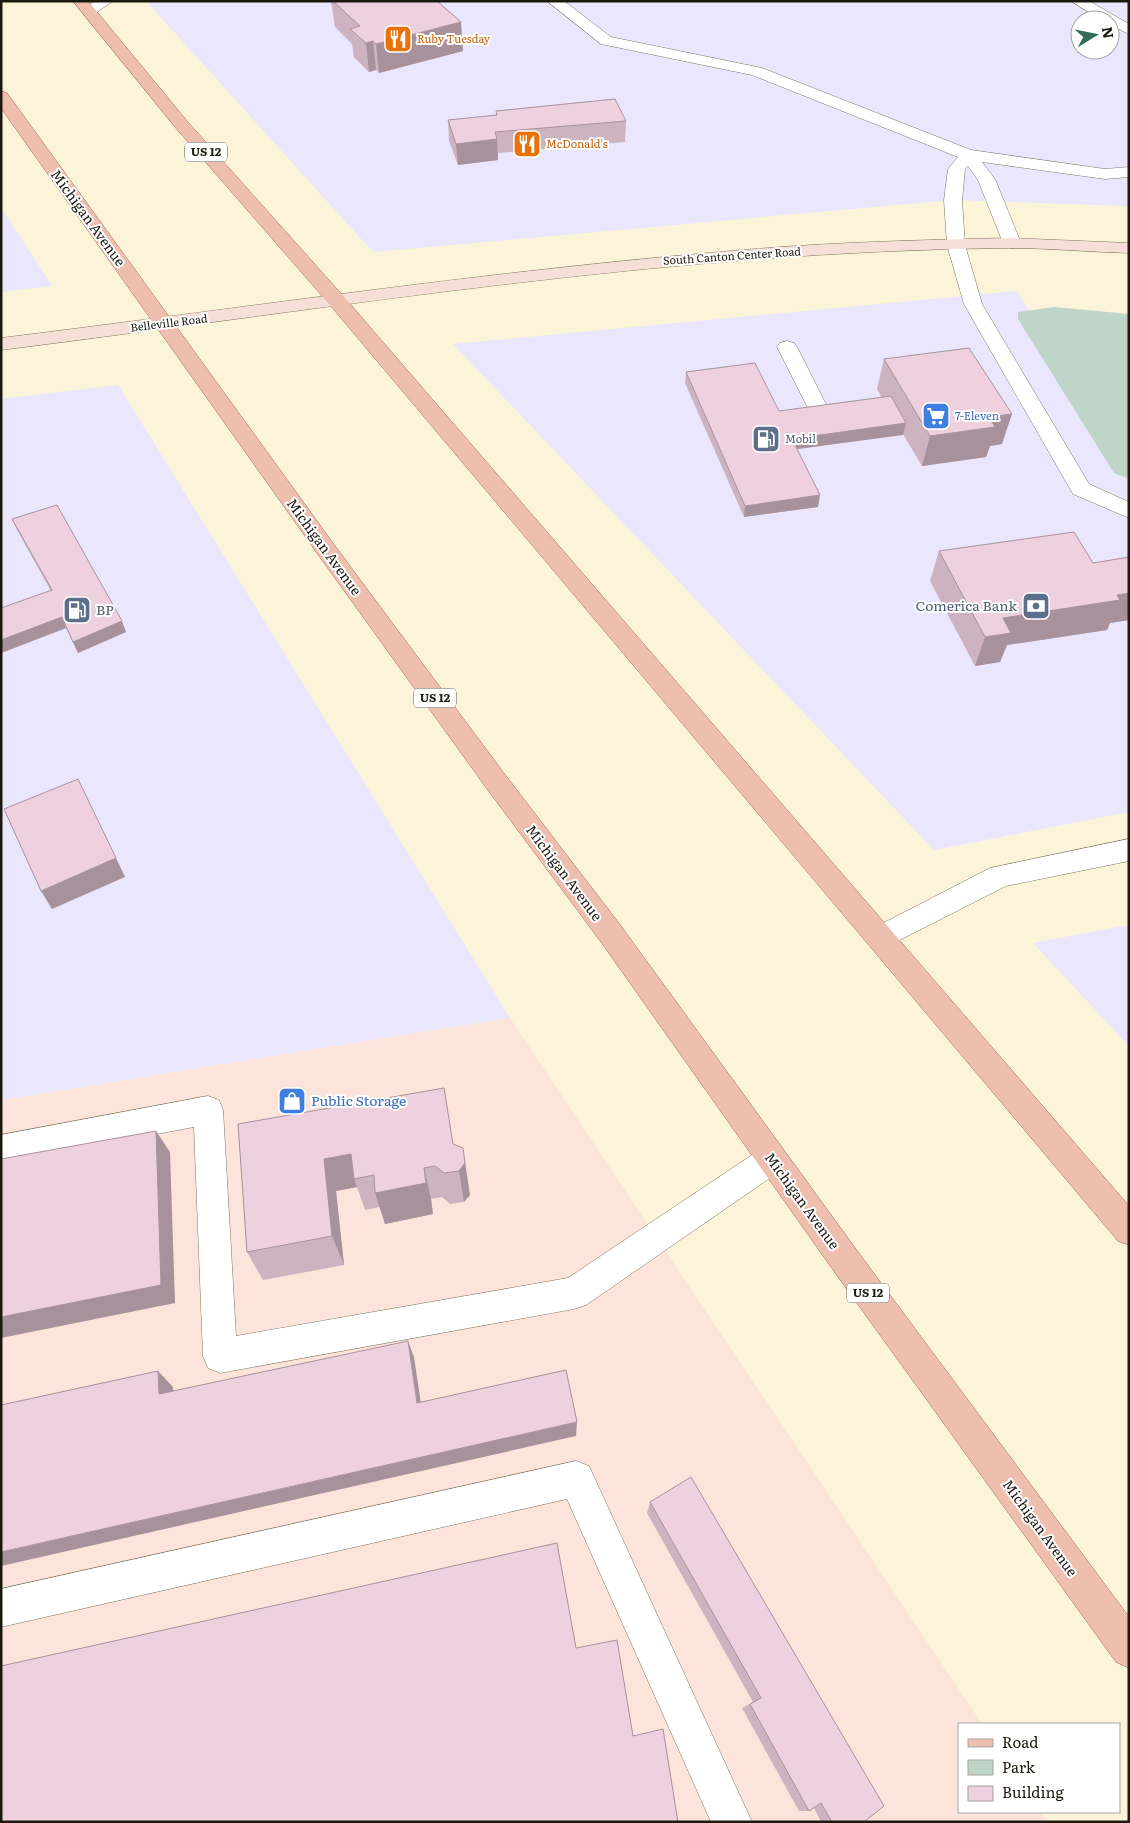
<svg xmlns="http://www.w3.org/2000/svg" width="1130" height="1823" font-family="Literata,serif">
<rect width="100%" height="100%" fill="#fbf4d8"/>
<path fill="#eae6fd" fill-rule="evenodd" d="M 146,1 L 1129,1 L 1129,206 L 953,200 L 373,252 ZM 1080,20 L 1110,20 L 1110,50 L 1080,50 Z
M 1,207 L 52,286 L 1,292 Z
M 1017,291 L 1129,468 L 1129,812 L 934,850 L 453,344 Z
M 118,385 L 510,1018 L 1,1100 L 1,399 Z
M 1129,925 L 1129,1046 L 1033,943 Z"/>
<path fill="#fce4da" d="M 510,1018 L 982,1724 L 959,1724 L 959,1812 L 1040,1812 L 1047,1822 L 1,1822 L 1,1100 Z"/>
<path fill="#bed5c8" d="M 1054,307 L 1129,314 L 1129,479 L 1114,473 L 1018,319 L 1018,312 Z"/>
<g fill="none" stroke-linecap="round" stroke-linejoin="round">
<defs>
<path id="lane" d="M 95,1 L 113,1 L 94,14 L 84,14 L 82,11 Z
M 547,1 L 564,1 L 611,37 L 762,68 L 971,150 L 1105,169 L 1129,167 L 1129,177 L 1105,179 L 982,162 L 995,179 L 1021,243 L 1018,247 L 1012,248 L 1006,247 L 1003,243 L 978,180 L 968,166 L 965,169 L 962,200 L 965,245 L 982,304 L 1089,484 L 1129,502 L 1129,518 L 1073,494 L 964,304 L 947,245 L 944,200 L 948,169 L 958,157 L 752,75 L 601,44 Z
M 1071,1 L 1089,1 L 1129,24 L 1129,34 L 1110,25 L 1110,20 L 1101,20 Z
M 787,341 L 794,343 L 797,347 L 832,416 L 829,420 L 822,422 L 815,420 L 812,416 L 777,347 L 780,343 Z
M 208,1096 L 219,1100 L 223,1110 L 236,1336 L 568,1278 L 761,1149 L 772,1145 L 783,1149 L 787,1159 L 783,1169 L 586,1305 L 574,1309 L 220,1373 L 208,1368 L 203,1356 L 194,1127 L 1,1163 L 1,1135 Z
M 576,1461 L 589,1466 L 752,1822 L 711,1822 L 567,1499 L 1,1627 L 1,1589 Z"/>
<path id="street" d="M 1129,839 L 1129,861 L 1006,886 L 880,950 L 870,946 L 866,938 L 870,930 L 990,868 Z"/>
<path id="secondary" d="M 1009,238 L 1129,243 L 1129,253 C 1089,252 1049,248 1009,248 C 671,251 336,308 1,350 L 1,338 C 252,307 503,269 755,249 C 839,242 924,240 1009,238 Z"/>
<path id="primary" d="M 73,1 L 88,1 L 187,121 L 344,297 L 1129,1206 L 1129,1245 L 1118,1241 L 330,305 L 175,127 Z
M 1,91 L 7,93 L 338,550 L 503,772 L 621,926 L 858,1252 L 1129,1617 L 1129,1668 L 1116,1662 L 836,1274 L 601,942 L 485,786 L 322,560 L 1,108 Z"/>
</defs>
<use href="#lane" stroke="#7b755b" stroke-width="1"/>
<use href="#street" stroke="#7b755b" stroke-width="1"/>
<use href="#secondary" stroke="#7b755b" stroke-width="1"/>
<use href="#primary" stroke="#9c6854" stroke-width="1"/>
<use href="#lane" fill="#fff" fill-rule="evenodd"/>
<use href="#street" fill="#fff" fill-rule="evenodd"/>
<use href="#secondary" fill="#f6dfd7" fill-rule="evenodd"/>
<use href="#primary" fill="#eebeaf" fill-rule="evenodd"/>
</g>
<path fill="#cdb3bf" d="M 331,1 L 437,1 L 463,51 L 379,73 L 376,70 L 369,72 L 354,57 L 352,44 L 335,27 Z
M 496,111 L 626,121 L 625,142 L 498,153 L 498,160 L 458,165 L 449,141 L 448,120 L 496,115 Z
M 884,359 L 1002,444 L 990,446 L 986,457 L 922,466 L 903,434 L 797,449 L 818,507 L 744,517 L 685,383 L 686,372 L 779,411 L 882,398 L 877,389 Z
M 12,519 L 126,632 L 78,653 L 66,628 L 1,653 L 1,608 L 51,591 L 17,530 Z
M 939,551 L 1093,563 L 1129,557 L 1129,620 L 1110,623 L 1107,630 L 1007,645 L 1000,662 L 975,666 L 930,581 Z
M 238,1124 L 454,1144 L 470,1195 L 464,1202 L 450,1204 L 442,1197 L 431,1199 L 433,1214 L 385,1224 L 380,1207 L 365,1210 L 357,1187 L 336,1191 L 344,1265 L 263,1280 L 247,1252 Z
M 650,1502 L 864,1822 L 821,1822 L 814,1808 L 809,1811 L 799,1811 L 742,1708 L 753,1702 L 647,1513 Z"/>
<path fill="#a7929b" d="M 461,22 L 463,51 L 379,73 L 376,44 Z
M 373,41 L 376,70 L 369,72 L 366,43 Z
M 497,139 L 498,160 L 458,165 L 456,144 Z
M 1012,414 L 1002,444 L 990,446 L 986,457 L 922,466 L 930,436 L 989,417 Z
M 906,423 L 903,435 L 790,450 L 792,439 Z
M 820,495 L 818,507 L 744,517 L 745,506 Z
M 1129,593 L 1129,620 L 1110,623 L 1107,630 L 1007,645 L 1000,662 L 975,666 L 985,637 L 1003,618 Z
M 62,617 L 66,628 L 1,653 L 1,640 Z
M 122,621 L 126,632 L 78,653 L 73,642 Z
M 116,858 L 125,877 L 52,909 L 41,891 Z
M 156,1131 L 170,1152 L 175,1303 L 1,1338 L 1,1317 Z
M 463,1148 L 470,1195 L 464,1202 L 459,1171 Z
M 351,1154 L 354,1179 L 357,1187 L 336,1191 L 344,1265 L 332,1236 L 324,1159 Z
M 424,1168 L 431,1199 L 433,1214 L 385,1224 L 375,1193 Z
M 408,1341 L 414,1357 L 423,1417 L 417,1403 Z
M 158,1371 L 173,1387 L 174,1409 L 159,1394 Z
M 577,1422 L 576,1436 L 1,1566 L 1,1552 Z"/>
<path fill="#eed0de" stroke="#a7929b" d="M 333,1 L 437,1 L 461,22 L 376,44 L 373,41 L 366,43 L 350,29 L 360,26 Z
M 615,99 L 626,121 L 495,132 L 497,139 L 456,144 L 448,120 L 497,115 L 496,111 Z
M 969,348 L 1012,414 L 989,417 L 995,427 L 930,436 L 884,359 Z
M 755,363 L 779,411 L 891,396 L 906,423 L 792,439 L 820,495 L 745,506 L 686,372 Z
M 57,505 L 122,621 L 73,642 L 62,617 L 1,640 L 1,608 L 52,590 L 12,519 Z
M 1074,532 L 1093,563 L 1129,557 L 1129,593 L 1117,595 L 1120,600 L 1003,618 L 1011,633 L 985,637 L 939,551 Z
M 78,779 L 116,858 L 41,891 L 4,809 Z
M 444,1088 L 453,1144 L 463,1148 L 465,1163 L 459,1171 L 444,1173 L 435,1166 L 424,1168 L 426,1183 L 375,1193 L 374,1175 L 354,1179 L 351,1154 L 324,1159 L 332,1236 L 247,1252 L 238,1124 Z
M 156,1131 L 161,1285 L 1,1317 L 1,1159 Z
M 408,1341 L 417,1403 L 566,1370 L 577,1422 L 1,1552 L 1,1405 L 158,1371 L 159,1394 Z
M 691,1477 L 884,1806 L 864,1822 L 832,1822 L 821,1803 L 809,1811 L 750,1704 L 761,1698 L 650,1502 Z
M 557,1543 L 576,1648 L 617,1640 L 633,1736 L 663,1729 L 678,1822 L 1,1822 L 1,1666 Z"/>
<defs>
<symbol id="restaurant-square" viewBox="-11 -11 22 22"><rect x="-9" y="-9" width="18" height="18" rx="4" fill="#e8710a" stroke="#fff"/><path d="M-5-6h1v4h1v-4h1v4h1v-4h1v5L-1.5 .5V6h-2V.5L-5-1ZM5-6V6H3V1.5H1.5Q1.5-4 5-6Z" fill="#fff"/></symbol>
<symbol id="supermarket-square" viewBox="-11 -11 22 22"><rect x="-9" y="-9" width="18" height="18" rx="4" fill="#3f7fe0" stroke="#fff"/><path d="M-6-5.5h2.5l.6 2H6L4.5 2H-2.5L-4.4-4H-6ZM-1.5 3.2a1.3 1.3 0 1 0 .1 0ZM3 3.2a1.3 1.3 0 1 0 .1 0Z" fill="#fff"/></symbol>
<symbol id="fuel-square" viewBox="-11 -11 22 22"><rect x="-9" y="-9" width="18" height="18" rx="4" fill="#5c6f8a" stroke="#fff"/><path d="M-5.5-6h7V0h2V4h1.3V-2.5L3-4.5l.8-.8L6-3V5H2.5V1h-1V6h-7ZM-4.2-4.7v3.2H.2V-4.7Z" fill="#fff"/></symbol>
<symbol id="bank-square" viewBox="-11 -11 22 22"><rect x="-9" y="-9" width="18" height="18" rx="4" fill="#5c6f8a" stroke="#fff"/><path d="M-6-4H6V4H-6ZM0-2.3a2.3 2.3 0 1 0 0 4.6a2.3 2.3 0 1 0 0-4.6Z" fill="#fff"/></symbol>
<symbol id="shop-square" viewBox="-11 -11 22 22"><rect x="-9" y="-9" width="18" height="18" rx="4" fill="#3f7fe0" stroke="#fff"/><path d="M-5-2.5h2.3a2.7 3.5 0 0 1 5.4 0H5L5.5 6h-11ZM-1.5-2.5h3a1.5 2.3 0 0 0-3 0Z" fill="#fff"/></symbol>
</defs>
<g fill-rule="evenodd">
<use href="#restaurant-square" x="382" y="23" width="32" height="32"/>
<use href="#restaurant-square" x="511" y="128" width="32" height="32"/>
<use href="#supermarket-square" x="920" y="400" width="32" height="32"/>
<use href="#fuel-square" x="750" y="423" width="32" height="32"/>
<use href="#bank-square" x="1020" y="590" width="32" height="32"/>
<use href="#fuel-square" x="61" y="594" width="32" height="32"/>
<use href="#shop-square" x="276" y="1085" width="32" height="32"/>
</g>
<g text-anchor="middle" stroke-width="4" stroke-linejoin="round" paint-order="stroke">
<g font-size="11" fill="#c56008" stroke="#fff" text-anchor="start">
<text x="417" y="43">Ruby Tuesday</text>
<text x="546" y="148">McDonald's</text>
</g>
<g font-size="11" fill="#1b180e" stroke="#fff">
<text transform="translate(732 256) rotate(-4)" y="4">South Canton Center Road</text>
<text transform="translate(169 323) rotate(-7)" y="4">Belleville Road</text>
</g>
<g font-size="11" fill="#366cbe" stroke="#fff" text-anchor="start">
<text x="955" y="420">7-Eleven</text>
</g>
<g font-size="11" fill="#4e5e75" stroke="#fff" text-anchor="start">
<text x="785" y="443">Mobil</text>
</g>
<g fill="#fff" stroke="#5f5d56" stroke-width="1">
<rect x="185" y="142.5" width="42" height="19" rx="4"/>
<rect x="414" y="688.5" width="42" height="19" rx="4"/>
<rect x="847" y="1283.5" width="42" height="19" rx="4"/>
</g>
<g font-size="12" font-weight="bold" fill="#1b180e">
<text x="206" y="156">US 12</text>
<text x="435" y="702">US 12</text>
<text x="868" y="1297">US 12</text>
</g>
<g font-size="14" fill="#1b180e" stroke="#fff">
<text transform="translate(88 218) rotate(54)" y="5">Michigan Avenue</text>
<text transform="translate(324 547) rotate(54)" y="5">Michigan Avenue</text>
<text transform="translate(564 873) rotate(53)" y="5">Michigan Avenue</text>
<text transform="translate(802 1201) rotate(54)" y="5">Michigan Avenue</text>
<text transform="translate(1040 1528) rotate(54)" y="5">Michigan Avenue</text>
</g>
<g font-size="14" fill="#4e5e75" stroke="#fff" text-anchor="end">
<text x="1017" y="611">Comerica Bank</text>
<text x="96" y="615" text-anchor="start">BP</text>
</g>
<g font-size="14" fill="#366cbe" stroke="#fff" text-anchor="start">
<text x="311" y="1106">Public Storage</text>
</g>
</g>
<rect width="1130" height="1823" fill="none" stroke="#1b180e" stroke-width="5"/>
<rect x="958" y="1723" width="162" height="90" fill="#ffffff" stroke="#a4a39f"/>
<rect x="968" y="1739" width="25" height="8" fill="#eebeaf" stroke="#a4a39f"/>
<text x="1002" y="1748" font-size="15" fill="#1b180e">Road</text>
<rect x="968" y="1760" width="25" height="15" fill="#bed5c8" stroke="#a4a39f"/>
<text x="1002" y="1773" font-size="15" fill="#1b180e">Park</text>
<rect x="968" y="1786" width="25" height="15" fill="#eed0de" stroke="#a4a39f"/>
<text x="1002" y="1798" font-size="15" fill="#1b180e">Building</text>
<g transform="translate(1095 35) rotate(80)"><circle r="24" fill="#ffffff" stroke="#a4a39f"/>
<path d="M0-4L9 19L0 12L-9 19Z" fill="#306d58"/>
<text y="-8" font-size="14" font-weight="bold" text-anchor="middle" fill="#1b180e">N</text>
</g>
</svg>
